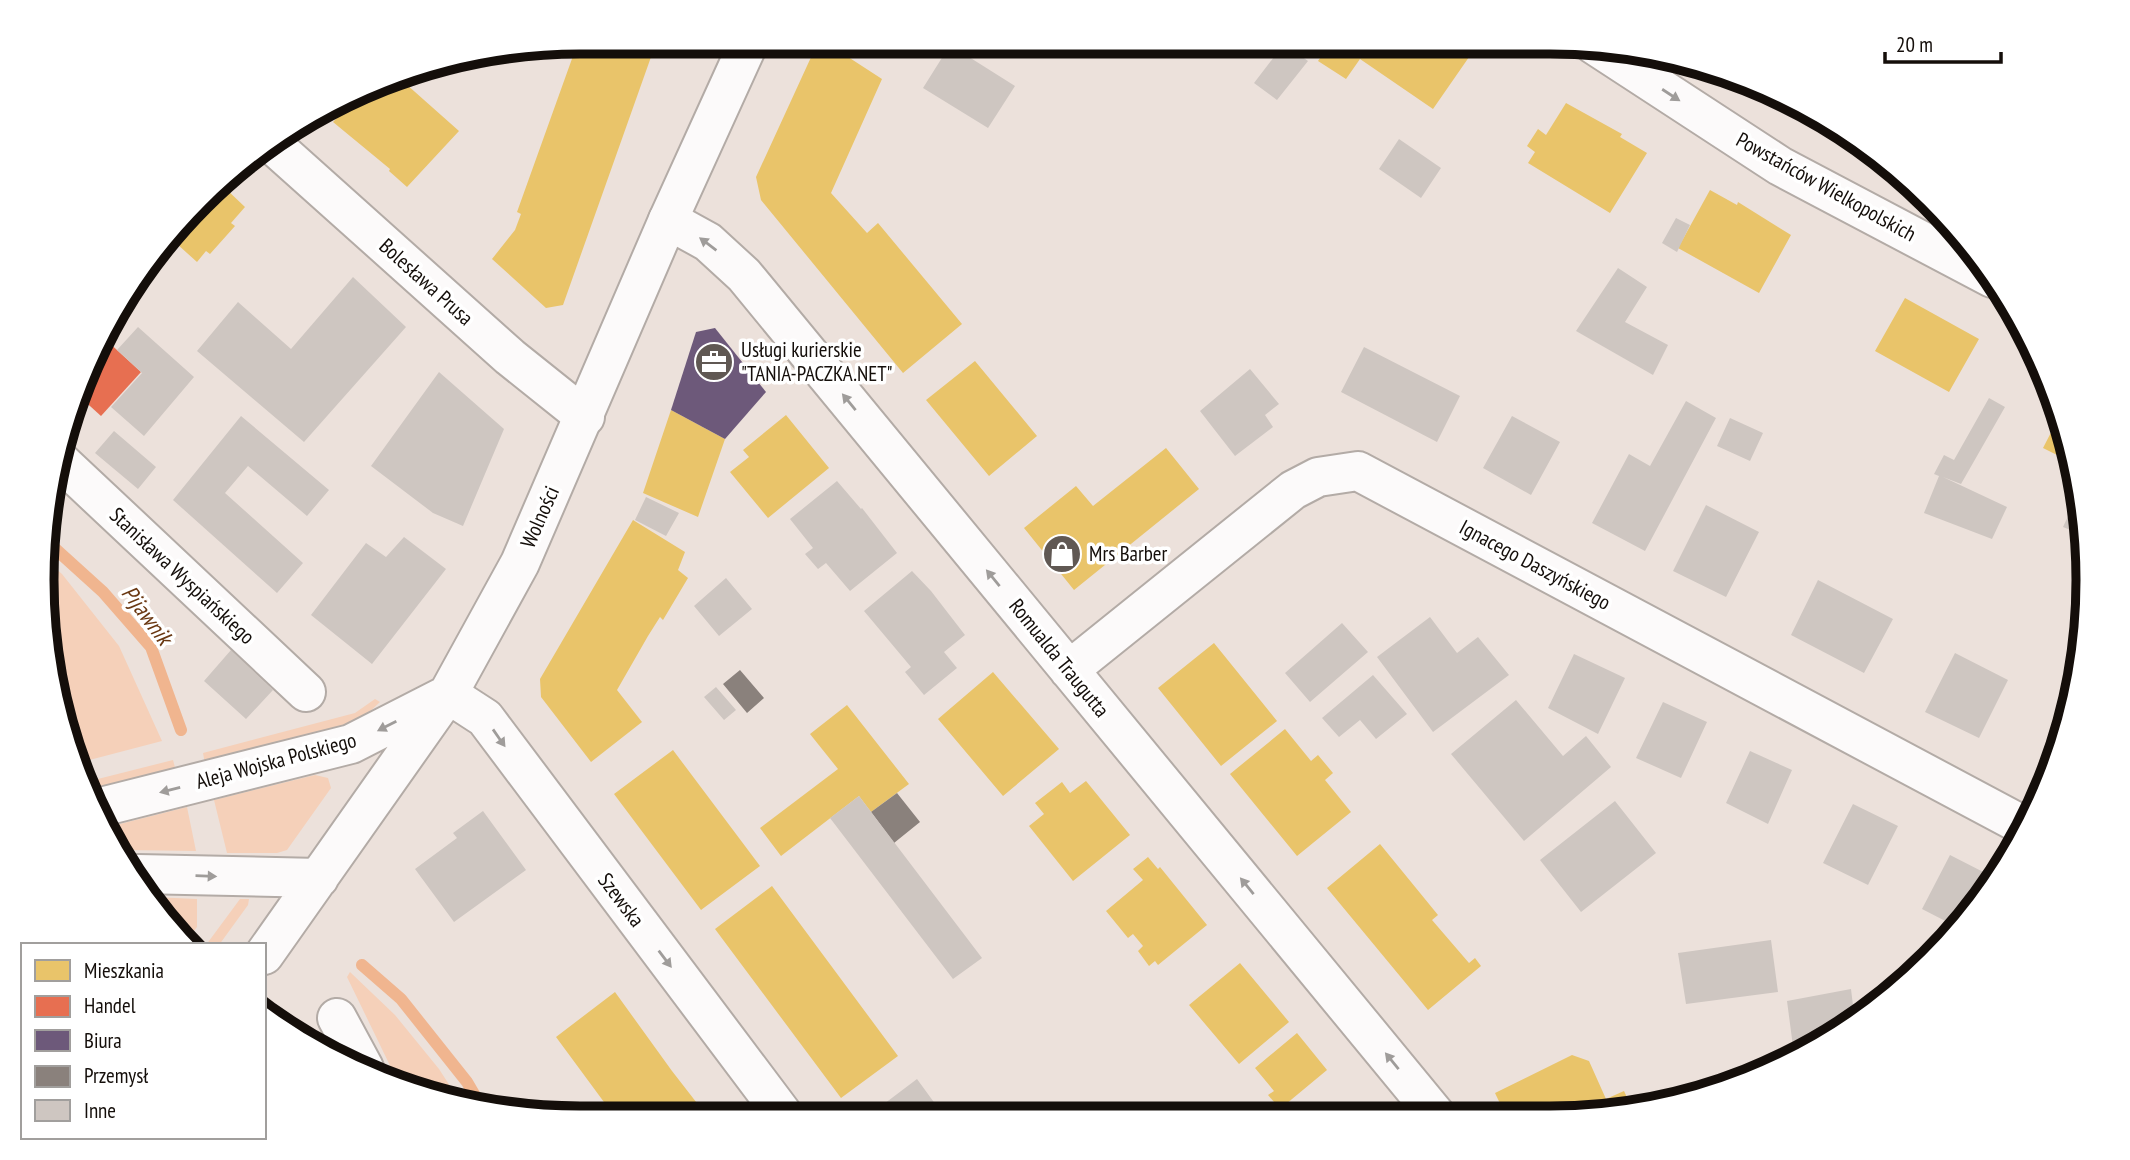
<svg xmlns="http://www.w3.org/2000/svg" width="2130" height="1160" font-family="'PT Sans Narrow',sans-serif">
<rect width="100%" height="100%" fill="#ece1db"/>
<path fill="#f5d0b9" d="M 48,562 L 62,574 L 119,646 L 162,741 L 78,763 L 43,616 Z
M 375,699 L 380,702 L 365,716 L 340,730 L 205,764 L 203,753 L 355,713 Z
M 173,760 L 176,771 L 88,793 L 82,783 Z
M 315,775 L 328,778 L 331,788 L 287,850 L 277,853 L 227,853 L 214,800 Z
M 187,807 L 196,851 L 123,850 L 108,827 Z
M 152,897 L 197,899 L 197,927 L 185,943 L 176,935 Z
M 240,899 L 249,899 L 248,905 L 219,945 L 206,945 Z
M 350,972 L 395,1015 L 439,1069 L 461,1103 L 440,1100 L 398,1082 L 347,977 Z"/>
<path fill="#e9c46a" d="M 578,42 L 627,42 L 625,47 L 651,57 L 563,305 L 546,308 L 492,259 L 515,230 L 521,214 L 517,212 Z
M 818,42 L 825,42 L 882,79 L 831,193 L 867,233 L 878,223 L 962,324 L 903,373 L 761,200 L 756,177 Z
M 1330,43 L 1470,43 L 1476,47 L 1433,109 L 1360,59 L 1346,79 L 1318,61 Z
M 397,76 L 459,131 L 407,187 L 389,171 L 390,169 L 333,122 L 355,99 Z
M 1566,103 L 1622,134 L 1620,137 L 1647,153 L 1610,213 L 1528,163 L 1535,152 L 1527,146 L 1538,129 L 1546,135 Z
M 1842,131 L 1858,142 L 1857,144 L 1840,134 Z
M 225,183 L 225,188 L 245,207 L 231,223 L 235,226 L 210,254 L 206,251 L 197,262 L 177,244 L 170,252 L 160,252 Z
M 1710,190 L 1737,205 L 1738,202 L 1791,235 L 1759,293 L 1678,248 Z
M 1905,298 L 1979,339 L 1949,392 L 1875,351 Z
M 975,361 L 1037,436 L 989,476 L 926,400 Z
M 671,410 L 725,439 L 698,517 L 643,493 Z
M 786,415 L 829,468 L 768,518 L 730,472 L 749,457 L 743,450 Z
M 2060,415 L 2070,440 L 2074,469 L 2071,468 L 2073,463 L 2043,448 Z
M 1166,448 L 1199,489 L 1074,590 L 1024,528 L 1076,486 L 1093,506 Z
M 633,520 L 685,552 L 678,570 L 688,578 L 663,620 L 660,617 L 648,636 L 617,690 L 642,722 L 591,762 L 541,697 L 540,679 Z
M 1214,643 L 1277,721 L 1221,766 L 1158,688 Z
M 993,672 L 1059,749 L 1003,796 L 938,719 Z
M 847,705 L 909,784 L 871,812 L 859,796 L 781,856 L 760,828 L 838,769 L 810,734 Z
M 1285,729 L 1311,761 L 1318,755 L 1333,773 L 1325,780 L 1351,812 L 1297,856 L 1230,774 Z
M 673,750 L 760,866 L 701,910 L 614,794 Z
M 1086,781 L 1130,835 L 1073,881 L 1029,826 L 1044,814 L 1035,803 L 1062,782 L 1070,793 Z
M 1380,844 L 1438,915 L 1432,920 L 1469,963 L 1475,958 L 1481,966 L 1428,1010 L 1327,888 Z
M 1148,857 L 1158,869 L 1160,867 L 1207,925 L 1158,965 L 1155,961 L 1149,966 L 1138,951 L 1143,946 L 1133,934 L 1128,938 L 1106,911 L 1143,880 L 1133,869 Z
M 772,886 L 898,1056 L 841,1098 L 715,929 Z
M 1240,963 L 1289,1022 L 1239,1064 L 1189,1005 Z
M 615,992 L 672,1071 L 707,1116 L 615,1117 L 556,1037 Z
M 1297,1033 L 1327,1070 L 1280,1109 L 1268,1095 L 1274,1091 L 1255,1068 Z
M 1572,1055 L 1589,1061 L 1606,1099 L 1624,1091 L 1633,1110 L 1620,1113 L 1505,1114 L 1495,1093 Z"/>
<path fill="#e76f51" d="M 106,340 L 141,372 L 101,416 L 80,397 Z"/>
<path fill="#6d597a" d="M 715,328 L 766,392 L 725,439 L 671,410 L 696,332 Z"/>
<path fill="#8a817c" d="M 740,670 L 764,698 L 747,713 L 723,684 Z
M 897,793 L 920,822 L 894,843 L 871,812 Z"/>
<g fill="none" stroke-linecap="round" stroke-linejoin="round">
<path stroke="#f0b58f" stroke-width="12" d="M 50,544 L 103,592 L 151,647 L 181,730
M 362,965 L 401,999 L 467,1082 L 481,1106"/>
</g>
<path fill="#cec6c1" d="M 1284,44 L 1308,61 L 1277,100 L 1254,83 Z
M 950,45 L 1015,86 L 988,128 L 923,88 Z
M 1399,139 L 1441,168 L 1421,198 L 1379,169 Z
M 1676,218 L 1690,225 L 1677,252 L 1662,243 Z
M 1618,268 L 1647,287 L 1625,322 L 1668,345 L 1653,375 L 1576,331 Z
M 353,277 L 406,327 L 304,442 L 197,351 L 238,302 L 291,349 Z
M 138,327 L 194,377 L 144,436 L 111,407 L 142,373 L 117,350 Z
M 1364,347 L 1460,396 L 1437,442 L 1341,392 Z
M 1250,369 L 1279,404 L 1265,415 L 1273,427 L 1235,456 L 1200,411 Z
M 439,372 L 504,429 L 463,526 L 433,513 L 371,466 Z
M 1989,398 L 2005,407 L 1961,484 L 1943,477 L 2007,507 L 1992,539 L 1924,513 L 1939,476 L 1934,474 L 1944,455 L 1954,460 Z
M 1686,401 L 1716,418 L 1645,551 L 1592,523 L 1629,454 L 1650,466 Z
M 241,416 L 329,490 L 307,516 L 248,466 L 225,493 L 303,563 L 277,593 L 173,500 Z
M 1512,416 L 1560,442 L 1531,495 L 1483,468 Z
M 1730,418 L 1763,433 L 1750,461 L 1717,446 Z
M 114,431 L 156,467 L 138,489 L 95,453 Z
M 837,481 L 861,509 L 862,508 L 897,553 L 850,591 L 826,563 L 818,569 L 805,554 L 813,548 L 790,519 Z
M 646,497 L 679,513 L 666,536 L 635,520 Z
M 1706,505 L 1759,532 L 1726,597 L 1673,571 Z
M 2072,508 L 2081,512 L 2085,536 L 2063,527 Z
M 404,537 L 446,569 L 372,664 L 311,615 L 366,543 L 386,557 Z
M 912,571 L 931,591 L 965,635 L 944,652 L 957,668 L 924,695 L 905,672 L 911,667 L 864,611 Z
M 726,578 L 752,609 L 719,636 L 694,606 Z
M 1818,580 L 1893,619 L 1864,673 L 1791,635 Z
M 1430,617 L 1457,653 L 1478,637 L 1509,675 L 1433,732 L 1377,657 Z
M 1342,623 L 1368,652 L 1310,702 L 1285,673 Z
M 231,650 L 273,690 L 246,719 L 204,681 Z
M 1955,653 L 2008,680 L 1979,738 L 1925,712 Z
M 1574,654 L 1625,678 L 1598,734 L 1548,708 Z
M 1373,675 L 1407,714 L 1376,739 L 1360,720 L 1339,737 L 1322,718 Z
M 716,687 L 736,710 L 724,720 L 704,697 Z
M 1516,700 L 1563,756 L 1586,736 L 1611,767 L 1524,841 L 1451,754 Z
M 1663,702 L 1707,722 L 1681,778 L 1636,758 Z
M 1750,751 L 1792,770 L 1768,824 L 1726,803 Z
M 859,796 L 982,958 L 953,979 L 830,818 Z
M 1615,801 L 1656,853 L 1581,912 L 1540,860 Z
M 1853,804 L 1898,826 L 1868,885 L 1823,863 Z
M 483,811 L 526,870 L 454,922 L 415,869 L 457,838 L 453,833 Z
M 1950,855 L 1995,878 L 1959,928 L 1922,909 Z
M 1771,940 L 1778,992 L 1686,1004 L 1678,953 Z
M 1851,989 L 1855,1022 L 1849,1028 L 1794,1054 L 1787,1001 Z
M 1767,1067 L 1767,1068 L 1748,1077 L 1748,1071 Z
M 917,1079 L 944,1116 L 868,1116 Z"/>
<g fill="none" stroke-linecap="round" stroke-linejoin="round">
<defs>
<path id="minor" d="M 271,143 L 510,357 L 585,417
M 668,220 L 708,242 L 744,275 L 1435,1114
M 58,459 L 306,692
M 1069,670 L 1293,490 L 1318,477 L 1358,471 L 2026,827
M 448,694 L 485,718 L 784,1116
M 337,1018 L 364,1068"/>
<path id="tertiary" d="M 1593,44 L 1780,166 L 1992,278
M 97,808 L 351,744 L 443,697
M 138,874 L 319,878
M 264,955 L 448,694 L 520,563 L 668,220 L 749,42"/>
</defs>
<use href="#minor" stroke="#b3aba6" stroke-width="42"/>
<use href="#tertiary" stroke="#b3aba6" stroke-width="42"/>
<use href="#minor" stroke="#fcfafa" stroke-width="38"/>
<use href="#tertiary" stroke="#fcfafa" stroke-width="38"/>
</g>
<defs><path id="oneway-solid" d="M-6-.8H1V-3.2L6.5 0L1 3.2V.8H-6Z" transform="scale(1.75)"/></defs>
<g fill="#9f9c9a">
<use href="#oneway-solid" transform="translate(1671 95) rotate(33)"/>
<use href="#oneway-solid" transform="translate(708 244) rotate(-143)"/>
<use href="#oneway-solid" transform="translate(849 402) rotate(-129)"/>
<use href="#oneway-solid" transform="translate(993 578) rotate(-129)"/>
<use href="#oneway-solid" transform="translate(387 726) rotate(153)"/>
<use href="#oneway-solid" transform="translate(499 738) rotate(55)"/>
<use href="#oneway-solid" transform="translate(170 790) rotate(166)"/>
<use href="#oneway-solid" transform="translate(206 876) rotate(2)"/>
<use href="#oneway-solid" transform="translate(1247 886) rotate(-129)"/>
<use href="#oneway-solid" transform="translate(665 959) rotate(53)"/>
<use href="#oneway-solid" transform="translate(1392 1061) rotate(-129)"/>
</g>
<defs>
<symbol id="office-disc" viewBox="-11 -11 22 22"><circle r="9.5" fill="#605853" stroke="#fff"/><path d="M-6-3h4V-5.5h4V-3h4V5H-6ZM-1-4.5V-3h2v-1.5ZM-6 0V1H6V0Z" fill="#fff"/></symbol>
<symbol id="shop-disc" viewBox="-11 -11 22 22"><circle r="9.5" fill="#605853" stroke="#fff"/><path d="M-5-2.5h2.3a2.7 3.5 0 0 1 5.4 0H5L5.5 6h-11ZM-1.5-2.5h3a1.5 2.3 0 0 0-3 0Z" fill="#fff"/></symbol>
</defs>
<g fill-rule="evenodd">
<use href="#office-disc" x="692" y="340" width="44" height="44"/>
<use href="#shop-disc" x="1040" y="532" width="44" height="44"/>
</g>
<g text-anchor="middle" stroke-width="7" stroke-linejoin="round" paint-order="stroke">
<g font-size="21" fill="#140e0a" stroke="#fff">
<text transform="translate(1826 187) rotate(29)" y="7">Powstańców Wielkopolskich</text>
<text transform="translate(426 282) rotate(42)" y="7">Bolesława Prusa</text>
<text transform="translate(540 517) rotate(-66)" y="7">Wolności</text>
<text transform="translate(1535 565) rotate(28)" y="7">Ignacego Daszyńskiego</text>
<text transform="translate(182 576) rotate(43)" y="7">Stanisława Wyspiańskiego</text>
<text transform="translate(1059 658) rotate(51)" y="7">Romualda Traugutta</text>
<text transform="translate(276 761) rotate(-15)" y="7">Aleja Wojska Polskiego</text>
<text transform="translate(621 900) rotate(53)" y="7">Szewska</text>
</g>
<g font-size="21" fill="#140e0a" stroke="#fff" text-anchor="start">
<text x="741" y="357">Usługi kurierskie<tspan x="741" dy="24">"TANIA-PACZKA.NET"</tspan></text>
<text x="1089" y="561">Mrs Barber</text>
</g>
<g font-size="23" font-style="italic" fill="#6a3812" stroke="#fff">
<text transform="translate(147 615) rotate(53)" y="8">Pijawnik</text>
</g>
</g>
<path d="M0 0H2130V1160H0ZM580 54H1550A526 526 0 0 1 2076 580V580A526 526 0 0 1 1550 1106H580A526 526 0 0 1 54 580V580A526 526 0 0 1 580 54Z" fill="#fff" fill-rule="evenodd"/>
<path fill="none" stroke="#140e0a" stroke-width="9" d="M580 54H1550A526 526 0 0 1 2076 580V580A526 526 0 0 1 1550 1106H580A526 526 0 0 1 54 580V580A526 526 0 0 1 580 54Z"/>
<rect x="21" y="943" width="245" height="196" fill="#ffffff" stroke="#a19f9d" stroke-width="2"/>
<rect x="35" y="960" width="35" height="21" fill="#e9c46a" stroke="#a19f9d" stroke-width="2"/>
<text x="84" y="978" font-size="21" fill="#140e0a">Mieszkania</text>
<rect x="35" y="996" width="35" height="21" fill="#e76f51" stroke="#a19f9d" stroke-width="2"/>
<text x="84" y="1013" font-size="21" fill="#140e0a">Handel</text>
<rect x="35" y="1030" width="35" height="21" fill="#6d597a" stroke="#a19f9d" stroke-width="2"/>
<text x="84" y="1048" font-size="21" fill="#140e0a">Biura</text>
<rect x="35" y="1066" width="35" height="21" fill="#8a817c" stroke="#a19f9d" stroke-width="2"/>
<text x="84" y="1083" font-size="21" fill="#140e0a">Przemysł</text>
<rect x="35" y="1100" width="35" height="21" fill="#cec6c1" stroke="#a19f9d" stroke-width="2"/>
<text x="84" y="1118" font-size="21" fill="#140e0a">Inne</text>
<path d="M1885 52v10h116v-10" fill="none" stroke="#140e0a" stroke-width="3.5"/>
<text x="1896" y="52" font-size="21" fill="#140e0a" stroke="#ffffff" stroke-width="5" paint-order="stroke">20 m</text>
</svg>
